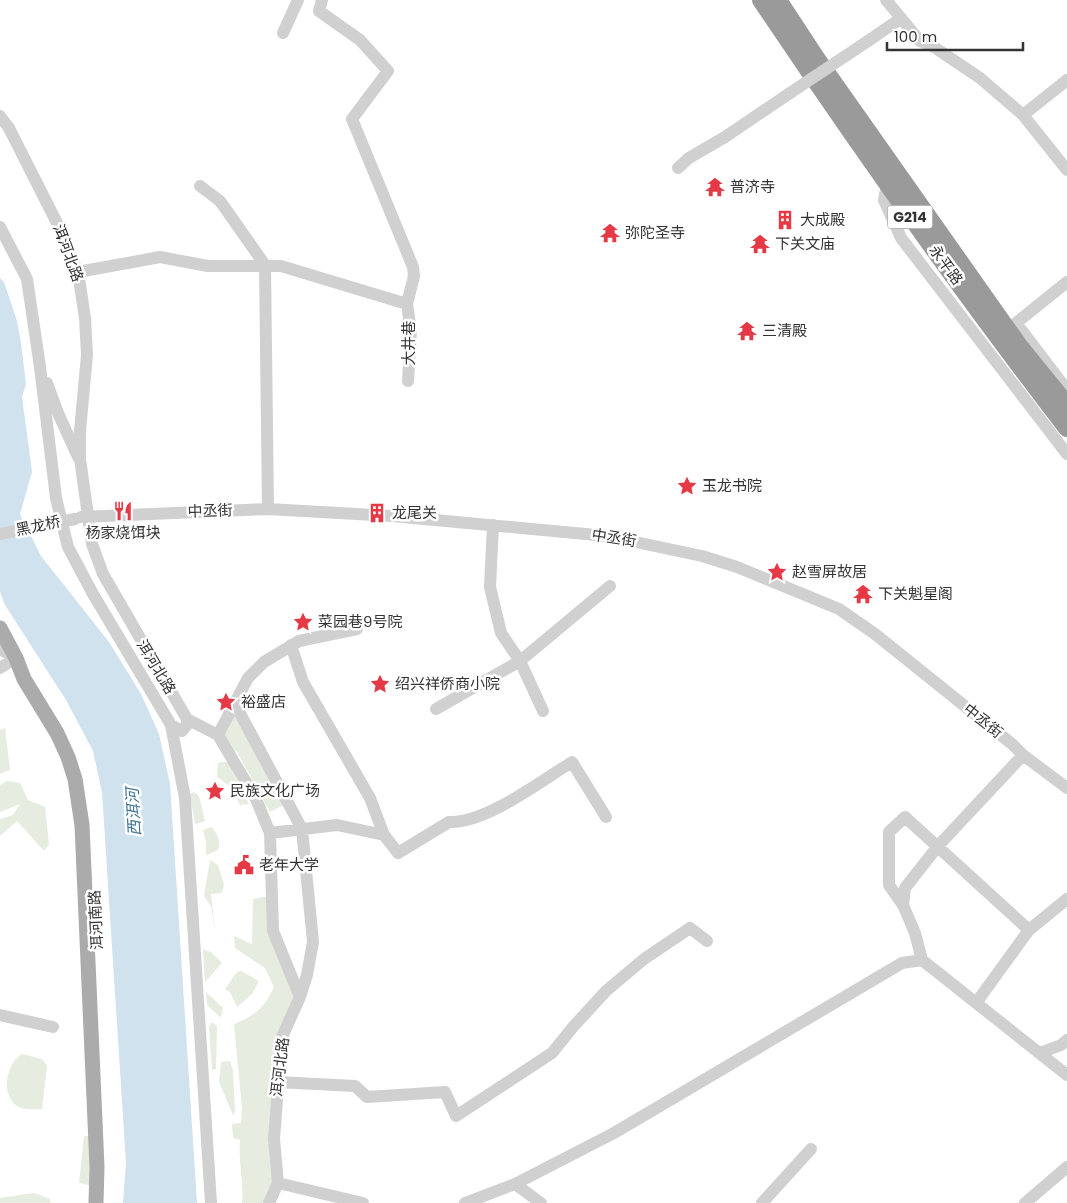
<svg xmlns="http://www.w3.org/2000/svg" width="1067" height="1203" font-family="Poppins,'Noto Sans SC',sans-serif">
<rect width="100%" height="100%" fill="#fff"/>
<path fill="#e6ecdf" d="M 235,713 L 284,805 L 270,812 L 237,752 L 231,749 L 223,735 L 229,728 L 228,719 Z
M 5,728 L 10,770 L 0,774 L 0,730 Z
M 221,762 L 228,762 L 249,804 L 240,805 L 231,787 L 217,777 L 218,763 Z
M 7,781 L 20,783 L 28,800 L 45,807 L 49,844 L 44,851 L 17,821 L 0,836 L 0,819 L 13,815 L 20,804 L 0,812 L 0,785 Z
M 194,792 L 199,796 L 205,821 L 195,824 L 190,794 Z
M 212,827 C 218,836 221,840 218,850 L 206,855 L 206,842 L 203,830 Z
M 210,860 L 218,865 L 224,884 L 222,893 L 211,894 L 215,933 L 211,906 L 204,896 Z
M 269,896 L 297,996 L 284,1022 L 273,1183 L 263,1203 L 242,1203 C 244,1182 238,1161 240,1140 L 233,1138 L 232,1124 L 241,1123 L 242,1108 L 234,1024 C 256,1015 264,1008 274,987 L 265,968 L 235,948 L 234,936 L 252,944 L 253,899 Z
M 203,949 L 211,952 L 222,963 L 205,982 Z
M 241,971 L 259,981 L 252,994 L 237,1007 L 230,992 L 225,989 L 237,972 Z
M 206,992 L 223,1008 L 221,1018 L 207,1005 Z
M 212,1022 L 217,1026 L 216,1069 L 212,1070 L 209,1027 Z
M 22,1054 L 42,1059 L 47,1066 L 42,1109 C 36,1109 27,1110 21,1108 C 0,1100 4,1065 22,1054 Z
M 230,1061 L 233,1070 L 235,1112 L 233,1115 L 219,1082 L 221,1062 Z
M 84,1136 L 94,1136 L 92,1186 L 79,1183 Z
M 34,1193 L 50,1199 L 50,1203 L 0,1203 L 0,1198 Z"/>
<path fill="#cfe2ee" d="M 0,278 L 4,282 L 17,321 L 21,343 L 26,384 L 22,397 L 32,472 L 20,514 L 41,556 L 109,642 L 141,694 L 159,734 L 170,784 L 197,1203 L 123,1203 L 126,1163 L 102,792 L 93,751 L 66,700 L 5,605 L 0,592 Z"/>
<g fill="none" stroke-linecap="round" stroke-linejoin="round">
<path stroke="#d0d0d0" stroke-width="12" d="M 322,0 L 319,11 L 360,40 L 388,71 L 352,119 L 413,267 L 414,276 L 407,304 L 411,331 L 408,381
M 886,0 L 920,41 L 931,45 L 980,78 L 1023,115 L 1067,170
M 283,33 L 298,0
M 868,41 L 900,19
M 1023,115 L 1067,80
M 0,116 L 9,128 L 57,223 L 78,272 L 85,318 L 87,355 L 80,431 L 80,459 L 92,544 L 103,574 L 187,719 L 218,735 L 256,799 L 270,833 L 273,931 L 300,997 L 282,1037 L 274,1139 L 278,1183 L 269,1203
M 678,168 L 689,158 L 725,137 L 790,93
M 887,184 L 884,200 L 901,238 L 1067,454
M 200,186 L 220,201 L 265,265 L 268,509
M 0,227 L 27,279 L 40,367 L 56,498 L 68,547 L 93,594 L 171,725 L 182,731 L 187,725 L 187,719
M 78,272 L 160,257 L 208,266 L 281,266 L 407,304
M 1067,282 L 1016,323 L 1067,390
M 47,383 L 58,413 L 78,457
M 81,517 L 268,509 L 392,516 L 607,536 L 702,556 L 737,567 L 839,609 L 875,634 L 1012,744 L 1023,755 L 1067,788
M 493,525 L 490,587 L 501,633 L 520,661 L 543,711
M 291,645 L 303,682 L 370,798 L 384,835
M 0,649 L 16,658 L 0,668
M 235,704 L 302,829 L 313,942 L 307,975 L 300,997
M 436,709 L 520,661 L 610,586
M 171,725 L 185,798 L 211,1203
M 218,735 L 248,678 L 264,662 L 299,641 L 357,629
M 270,833 L 337,825 L 384,835 L 398,853 L 449,822 C 485,824 541,781 572,762 L 606,817
M 903,905 L 905,888 L 938,846 L 1023,755
M 922,960 L 915,933 L 903,905 L 889,885 L 889,832 L 905,817 L 1029,930
M 976,1003 L 1029,930 L 1067,899
M 0,1015 L 53,1027
M 1040,1053 L 1061,1045 L 1067,1040
M 277,1082 L 355,1086 L 367,1097 L 445,1092 L 456,1116 L 552,1053 L 573,1027 L 606,991 L 644,959 L 690,928 L 707,941
M 278,1183 L 363,1203
M 515,1184 L 541,1203
M 465,1203 L 515,1184 L 614,1133 L 902,963 L 922,960 L 1067,1075
M 762,1203 L 811,1149
M 1025,1203 L 1067,1167"/>
<path stroke="#ababab" stroke-width="15" d="M 0,628 L 16,658 L 24,679 L 57,733 L 68,757 L 75,779 L 82,825 L 97,1167 L 96,1203"/>
<path stroke="#9a9a9a" stroke-width="18" d="M 761,0 C 859,146 960,289 1067,428
M 778,0 L 816,58 L 1019,346 L 1067,405"/>
<path stroke="#d0d0d0" stroke-width="12" d="M 790,93 L 868,41
M 0,534 L 75,519"/>
</g>
<defs>
<symbol id="temple-bare" viewBox="-9 -9 18 18"><path d="M0-6L5-2H3V0L6.5 2.5H4V6H1.5V3h-3V6H-4V2.5H-6.5L-3 0V-2H-5Z" fill="#e63946" stroke="#fff" stroke-width="2.5" paint-order="stroke"/></symbol>
<symbol id="building-bare" viewBox="-9 -9 18 18"><path d="M-4-6H4V6H1V3H-1V6H-4ZM-2.5-4.3h1.7v1.8h-1.7ZM.8-4.3h1.7v1.8H.8ZM-2.5-1h1.7V.8h-1.7ZM.8-1h1.7V.8H.8Z" fill="#e63946" stroke="#fff" stroke-width="2.5" paint-order="stroke"/></symbol>
<symbol id="sight-bare" viewBox="-9 -9 18 18"><path d="M0-6L1.8-2.2L6-1.7L2.9 1.2L3.7 5.4L0 3.3L-3.7 5.4L-2.9 1.2L-6-1.7L-1.8-2.2Z" fill="#e63946" stroke="#fff" stroke-width="2.5" paint-order="stroke"/></symbol>
<symbol id="restaurant-bare" viewBox="-9 -9 18 18"><path d="M-5-6h1v4h1v-4h1v4h1v-4h1v5L-1.5 .5V6h-2V.5L-5-1ZM5-6V6H3V1.5H1.5Q1.5-4 5-6Z" fill="#e63946" stroke="#fff" stroke-width="2.5" paint-order="stroke"/></symbol>
<symbol id="civic-bare" viewBox="-9 -9 18 18"><path d="M-.6-6.5H3V-4.5H.6V-3L4-1V1h2V6H-6V1h2V-1L-.6-3ZM-1.2 2.5V6h2.4V2.5Z" fill="#e63946" stroke="#fff" stroke-width="2.5" paint-order="stroke"/></symbol>
</defs>
<g fill-rule="evenodd">
<use href="#temple-bare" x="701" y="173" width="28" height="28"/>
<use href="#building-bare" x="771" y="206" width="28" height="28"/>
<use href="#temple-bare" x="596" y="219" width="28" height="28"/>
<use href="#temple-bare" x="746" y="230" width="28" height="28"/>
<use href="#temple-bare" x="733" y="317" width="28" height="28"/>
<use href="#sight-bare" x="673" y="472" width="28" height="28"/>
<use href="#restaurant-bare" x="109" y="497" width="28" height="28"/>
<use href="#building-bare" x="363" y="499" width="28" height="28"/>
<use href="#sight-bare" x="763" y="558" width="28" height="28"/>
<use href="#temple-bare" x="849" y="580" width="28" height="28"/>
<use href="#sight-bare" x="289" y="608" width="28" height="28"/>
<use href="#sight-bare" x="366" y="670" width="28" height="28"/>
<use href="#sight-bare" x="212" y="688" width="28" height="28"/>
<use href="#sight-bare" x="201" y="777" width="28" height="28"/>
<use href="#civic-bare" x="230" y="851" width="28" height="28"/>
</g>
<g text-anchor="middle" stroke-width="5" stroke-linejoin="round" paint-order="stroke">
<rect fill="#fff" stroke="#707070" stroke-width="1" x="887.5" y="205.5" width="45" height="23" rx="4"/>
<g font-size="14" font-weight="bold" fill="#333">
<text x="910" y="222">G214</text>
</g>
<g font-size="15" fill="#333" stroke="#fff" text-anchor="start">
<text x="730" y="192">普济寺</text>
<text x="800" y="225">大成殿</text>
<text x="625" y="238">弥陀圣寺</text>
<text x="775" y="249">下关文庙</text>
<text x="762" y="336">三清殿</text>
<text x="702" y="491">玉龙书院</text>
<text x="392" y="518">龙尾关</text>
<text x="123" y="538" text-anchor="middle">杨家烧饵块</text>
<text x="792" y="577">赵雪屏故居</text>
<text x="878" y="599">下关魁星阁</text>
<text x="318" y="627">菜园巷9号院</text>
<text x="395" y="689">绍兴祥侨商小院</text>
<text x="241" y="707">裕盛店</text>
<text x="230" y="796">民族文化广场</text>
<text x="259" y="870">老年大学</text>
</g>
<g font-size="15" fill="#333" stroke="#fff">
<text transform="translate(68 253) rotate(70)" y="5">洱河北路</text>
<text transform="translate(946 265) rotate(54)" y="5">永平路</text>
<text transform="translate(409 343) rotate(-90)" y="5">大井巷</text>
<text transform="translate(210 511) rotate(-2)" y="5">中丞街</text>
<text transform="translate(38 526) rotate(-12)" y="5">黑龙桥</text>
<text transform="translate(614 538) rotate(9)" y="5">中丞街</text>
<text transform="translate(156 667) rotate(59)" y="5">洱河北路</text>
<text transform="translate(983 721) rotate(38)" y="5">中丞街</text>
<text transform="translate(96 920) rotate(-93)" y="5">洱河南路</text>
<text transform="translate(280 1067) rotate(-83)" y="5">洱河北路</text>
</g>
<g font-size="16" font-style="italic" fill="#3f7597" stroke="#fff">
<text transform="translate(133 812) rotate(-93)" y="6">西洱河</text>
</g>
</g>
<path d="M887 42v8h136v-8" fill="none" stroke="#333333" stroke-width="2.5"/>
<text x="894" y="42" font-size="15" fill="#333333" stroke="#ffffff" stroke-width="4" paint-order="stroke">100 m</text>
</svg>
